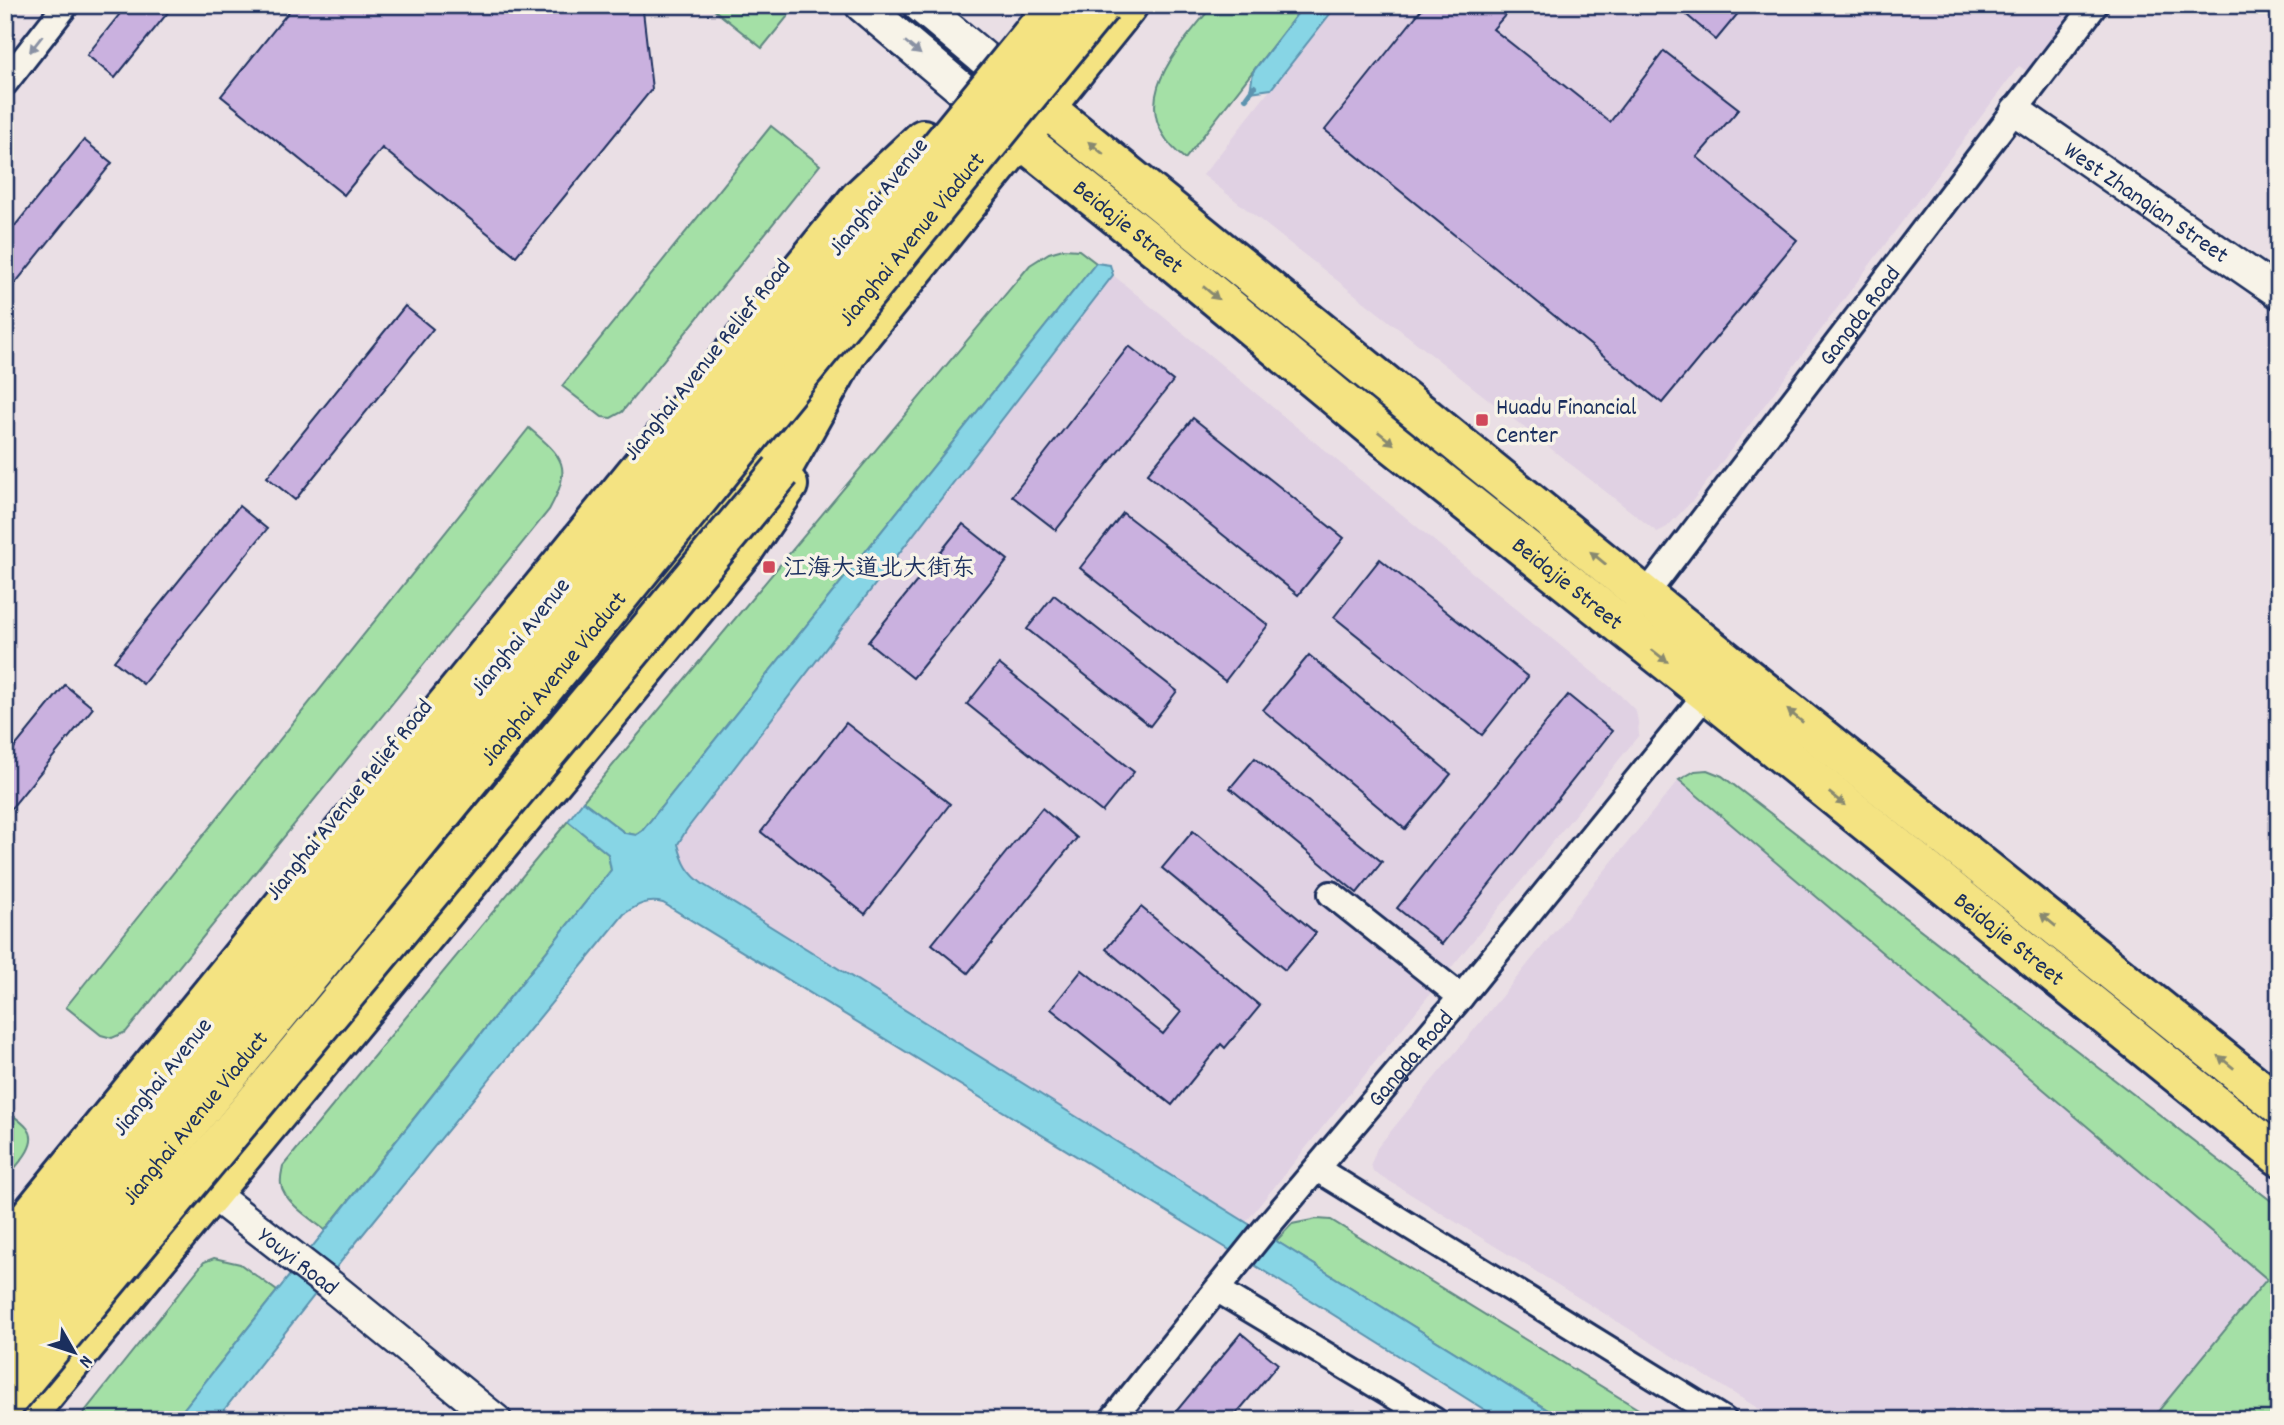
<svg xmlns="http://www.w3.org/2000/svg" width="2284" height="1425" font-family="Dekko,'LXGW WenKai TC',sans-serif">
<rect width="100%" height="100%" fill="#eadfe5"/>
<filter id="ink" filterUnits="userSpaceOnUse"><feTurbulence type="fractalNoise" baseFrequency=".0143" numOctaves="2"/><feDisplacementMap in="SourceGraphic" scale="14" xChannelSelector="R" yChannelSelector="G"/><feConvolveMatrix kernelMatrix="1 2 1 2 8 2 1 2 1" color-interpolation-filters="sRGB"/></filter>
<g filter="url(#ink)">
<path fill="#e0d1e3" d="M 1337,5 L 2081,5 L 2030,73 L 2019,66 L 1694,499 L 1667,527 L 1657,532 L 1203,175 Z
M 1113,275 L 1619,694 L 1636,711 L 1638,722 L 1639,735 L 1246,1222 L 704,885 L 688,872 L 678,844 L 687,829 Z
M 1679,780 L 2268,1280 L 2151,1420 L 1777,1420 L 1373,1171 L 1371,1164 L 1377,1148 Z"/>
<path fill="#a4e0a6" stroke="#608882" stroke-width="2" d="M 708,5 L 784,5 L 792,11 L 762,48 Z
M 1213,5 L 1304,5 L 1185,159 C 1120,107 1175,52 1213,5 Z
M 771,126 L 820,165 L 622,412 L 611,418 L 602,417 L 562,386 Z
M 1063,249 L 1079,250 L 1096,263 L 642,831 L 636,835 L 625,833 L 583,801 L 1030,265 L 1049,253 Z
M 529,428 C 564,458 573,466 549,510 L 126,1032 L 112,1038 L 101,1035 L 66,1007 Z
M 1707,770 L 1722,776 L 2279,1207 L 2279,1406 L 2267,1420 L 2151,1420 L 2267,1279 L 1679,780 L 1695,771 Z
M 568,821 L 608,854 L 611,870 L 325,1230 C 312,1220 283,1201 281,1184 C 280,1178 282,1171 283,1166 Z
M 5,1110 C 12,1115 22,1121 28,1129 C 40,1145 15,1167 5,1179 Z
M 1317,1219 L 1331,1220 L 1656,1420 L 1564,1420 L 1276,1241 L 1292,1224 Z
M 214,1258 L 240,1264 L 277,1291 L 175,1420 L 78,1420 L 204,1262 Z"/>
<path fill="#87d5e5" stroke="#5c93af" stroke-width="2" d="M 1304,5 L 1337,5 L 1271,89 L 1250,92 L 1253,72 Z
M 1096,263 L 1110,265 L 1113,275 L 687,829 L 678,844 C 683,864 688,873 704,885 L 1564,1420 L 1501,1420 L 1259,1268 L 663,903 C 647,899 637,905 624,914 L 350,1250 L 216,1420 L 175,1420 L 611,870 L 608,854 L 568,821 L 583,801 L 625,833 L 636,835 L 642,831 Z"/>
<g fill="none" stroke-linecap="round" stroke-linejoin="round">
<path stroke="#5c93af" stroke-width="6" d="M 1246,98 L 1254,87"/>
</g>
<path fill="#cab1df" stroke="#1b2f5e" stroke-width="2" d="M 127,5 L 174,5 L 115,78 L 87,55 Z
M 294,5 L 635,5 L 643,11 L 652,89 L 516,256 L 382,148 L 344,195 L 221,96 Z
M 1425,5 L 1514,5 L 1493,29 L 1610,122 L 1664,51 L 1739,109 L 1697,157 L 1797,240 L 1662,403 L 1325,130 Z
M 1675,5 L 1745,5 L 1716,40 Z
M 84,140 L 112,163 L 5,296 L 5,238 Z
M 405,306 L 433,329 L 295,500 L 267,477 Z
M 1129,346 L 1173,381 L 1056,530 L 1012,496 Z
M 1193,418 L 1344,538 L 1298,595 L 1147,474 Z
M 239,506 L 267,529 L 143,684 L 114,661 Z
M 1123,513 L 1268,625 L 1225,681 L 1080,568 Z
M 963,524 L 1008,560 L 913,678 L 868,642 Z
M 1380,559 L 1528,677 L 1482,735 L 1334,617 Z
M 1054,595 L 1177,691 L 1150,726 L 1027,629 Z
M 1309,655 L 1451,774 L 1405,829 L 1263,710 Z
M 999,664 L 1134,772 L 1102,812 L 967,704 Z
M 65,685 L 93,708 L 5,816 L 5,759 Z
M 1568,695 L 1612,731 L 1442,944 L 1397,908 Z
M 846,723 L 950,804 L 865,914 L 761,832 Z
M 1255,758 L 1382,862 L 1357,893 L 1230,788 Z
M 1042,808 L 1077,838 L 968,973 L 932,944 Z
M 1193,831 L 1316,933 L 1285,970 L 1162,868 Z
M 1141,907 L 1260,1006 L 1225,1048 L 1221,1044 L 1172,1105 L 1051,1009 L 1082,970 L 1163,1034 L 1181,1012 L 1106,949 Z
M 1241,1333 L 1278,1364 L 1231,1420 L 1169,1420 Z"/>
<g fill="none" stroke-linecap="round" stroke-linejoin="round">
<defs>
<g id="minor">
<path d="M 5,83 L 66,5"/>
<path id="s1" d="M 1637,606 L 2095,5"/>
<path d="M 1331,894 L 1461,997"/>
<path d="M 1317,1169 L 1724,1420"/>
<path d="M 1218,1290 L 1434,1420"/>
<path id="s2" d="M 1112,1420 L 1266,1228 L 1461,997 L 1707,693"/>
</g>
<g id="tertiary">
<path id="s3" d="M 2016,111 L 2279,293"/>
<path id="s4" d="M 196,1181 L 330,1285 L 496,1420"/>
</g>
<path id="secondary" d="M 862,5 L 963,90
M 920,5 L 987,61"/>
<g id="primary">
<path d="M 1026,92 L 1645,596 L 2279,1105"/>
<path id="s5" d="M 1001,123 L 1158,249 L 1386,438 L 1707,693 L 2279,1156"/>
<path d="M 533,740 L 1128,5"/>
<path d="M 23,1420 L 743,551 L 788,485"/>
</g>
<path id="trunk" d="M 859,199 L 923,139
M 781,471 L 851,346"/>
</defs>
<use href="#minor" stroke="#1b2f5e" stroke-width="30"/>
<use href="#tertiary" stroke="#1b2f5e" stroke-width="35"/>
<use href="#secondary" stroke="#1b2f5e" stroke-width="38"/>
<use href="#primary" stroke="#1b2f5e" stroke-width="44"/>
<use href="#trunk" stroke="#1b2f5e" stroke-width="44"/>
<use href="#minor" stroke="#f7f3e8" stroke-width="24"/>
<use href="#tertiary" stroke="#f7f3e8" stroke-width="30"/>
<use href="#secondary" stroke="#f7f3e8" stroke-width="33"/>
<use href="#primary" stroke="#f4e382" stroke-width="38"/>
<use href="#trunk" stroke="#f4e382" stroke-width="38"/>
<defs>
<g id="trunk-bridge">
<path d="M 5,1252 L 22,1226 L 859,199"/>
<path d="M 5,1296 L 1056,5"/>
<path id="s6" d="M 5,1349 L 1101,5"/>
<path d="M 5,1403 L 781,471"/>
</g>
</defs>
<use href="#trunk-bridge" stroke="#1b2f5e" stroke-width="44" stroke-linecap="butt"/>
<use href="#trunk-bridge" stroke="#f4e382" stroke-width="38"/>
</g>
<defs><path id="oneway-solid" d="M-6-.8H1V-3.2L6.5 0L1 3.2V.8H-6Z" transform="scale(1.75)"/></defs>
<g fill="#8991a3">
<use href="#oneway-solid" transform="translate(36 44) rotate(128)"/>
<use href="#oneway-solid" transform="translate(913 48) rotate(40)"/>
</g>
<g fill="#888970">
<use href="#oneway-solid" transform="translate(1096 148) rotate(-141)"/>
<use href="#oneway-solid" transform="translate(1211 293) rotate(40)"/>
<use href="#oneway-solid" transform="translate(1386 438) rotate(39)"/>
<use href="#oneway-solid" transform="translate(1598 558) rotate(-141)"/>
<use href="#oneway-solid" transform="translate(1660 656) rotate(38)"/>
<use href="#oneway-solid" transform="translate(1795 716) rotate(-141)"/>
<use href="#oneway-solid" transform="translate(1837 799) rotate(39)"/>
<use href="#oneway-solid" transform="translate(2048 920) rotate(-141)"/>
<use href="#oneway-solid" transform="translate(2226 1062) rotate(-141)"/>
</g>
</g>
<g fill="#d1495b" stroke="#f7f3e8" stroke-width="2.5">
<rect x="1475" y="413" width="14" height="14" rx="3.5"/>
<rect x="762" y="560" width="14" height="14" rx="3.5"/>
</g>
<g text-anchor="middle" stroke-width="7" stroke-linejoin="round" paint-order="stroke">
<g font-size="24" fill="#1b2f5e" stroke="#f7f3e8">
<text transform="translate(877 196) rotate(-51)" y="8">Jianghai Avenue</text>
<text dy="8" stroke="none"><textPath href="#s3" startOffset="159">West Zhanqian Street</textPath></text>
<text dy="8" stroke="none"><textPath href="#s5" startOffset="164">Beidajie Street</textPath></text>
<text dy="8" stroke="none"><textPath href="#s6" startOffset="1433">Jianghai Avenue Viaduct</textPath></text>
<text dy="8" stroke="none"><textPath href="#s1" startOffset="366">Gangda Road</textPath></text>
<text transform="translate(706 359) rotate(-51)" y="8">Jianghai Avenue Relief Road</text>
<text dy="8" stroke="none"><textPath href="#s5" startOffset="730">Beidajie Street</textPath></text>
<text transform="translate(519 636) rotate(-51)" y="8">Jianghai Avenue</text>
<text dy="8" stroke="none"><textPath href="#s6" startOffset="866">Jianghai Avenue Viaduct</textPath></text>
<text transform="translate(348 799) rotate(-51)" y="8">Jianghai Avenue Relief Road</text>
<text dy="8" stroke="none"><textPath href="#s5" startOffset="1297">Beidajie Street</textPath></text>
<text dy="8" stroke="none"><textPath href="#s2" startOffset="469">Gangda Road</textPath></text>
<text transform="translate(161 1076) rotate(-51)" y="8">Jianghai Avenue</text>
<text dy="8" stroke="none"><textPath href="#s6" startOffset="299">Jianghai Avenue Viaduct</textPath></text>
<text dy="8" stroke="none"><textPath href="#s4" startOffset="130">Youyi Road</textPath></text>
</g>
<g font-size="24" fill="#1b2f5e" stroke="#f7f3e8" text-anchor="start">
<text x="1496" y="414">Huadu Financial<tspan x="1496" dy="28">Center</tspan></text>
<text x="783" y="575">江海大道北大街东</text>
</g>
</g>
<rect width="2284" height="1425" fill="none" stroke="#f7f3e8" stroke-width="28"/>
<rect x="14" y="14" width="2256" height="1397" fill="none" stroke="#1b2f5e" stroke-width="2.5" filter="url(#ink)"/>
<g transform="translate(74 1352) rotate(129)" stroke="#f7f3e8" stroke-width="5" paint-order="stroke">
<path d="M0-5L12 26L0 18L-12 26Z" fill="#1b2f5e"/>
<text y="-10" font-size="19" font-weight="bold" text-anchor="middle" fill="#1b2f5e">N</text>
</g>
</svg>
